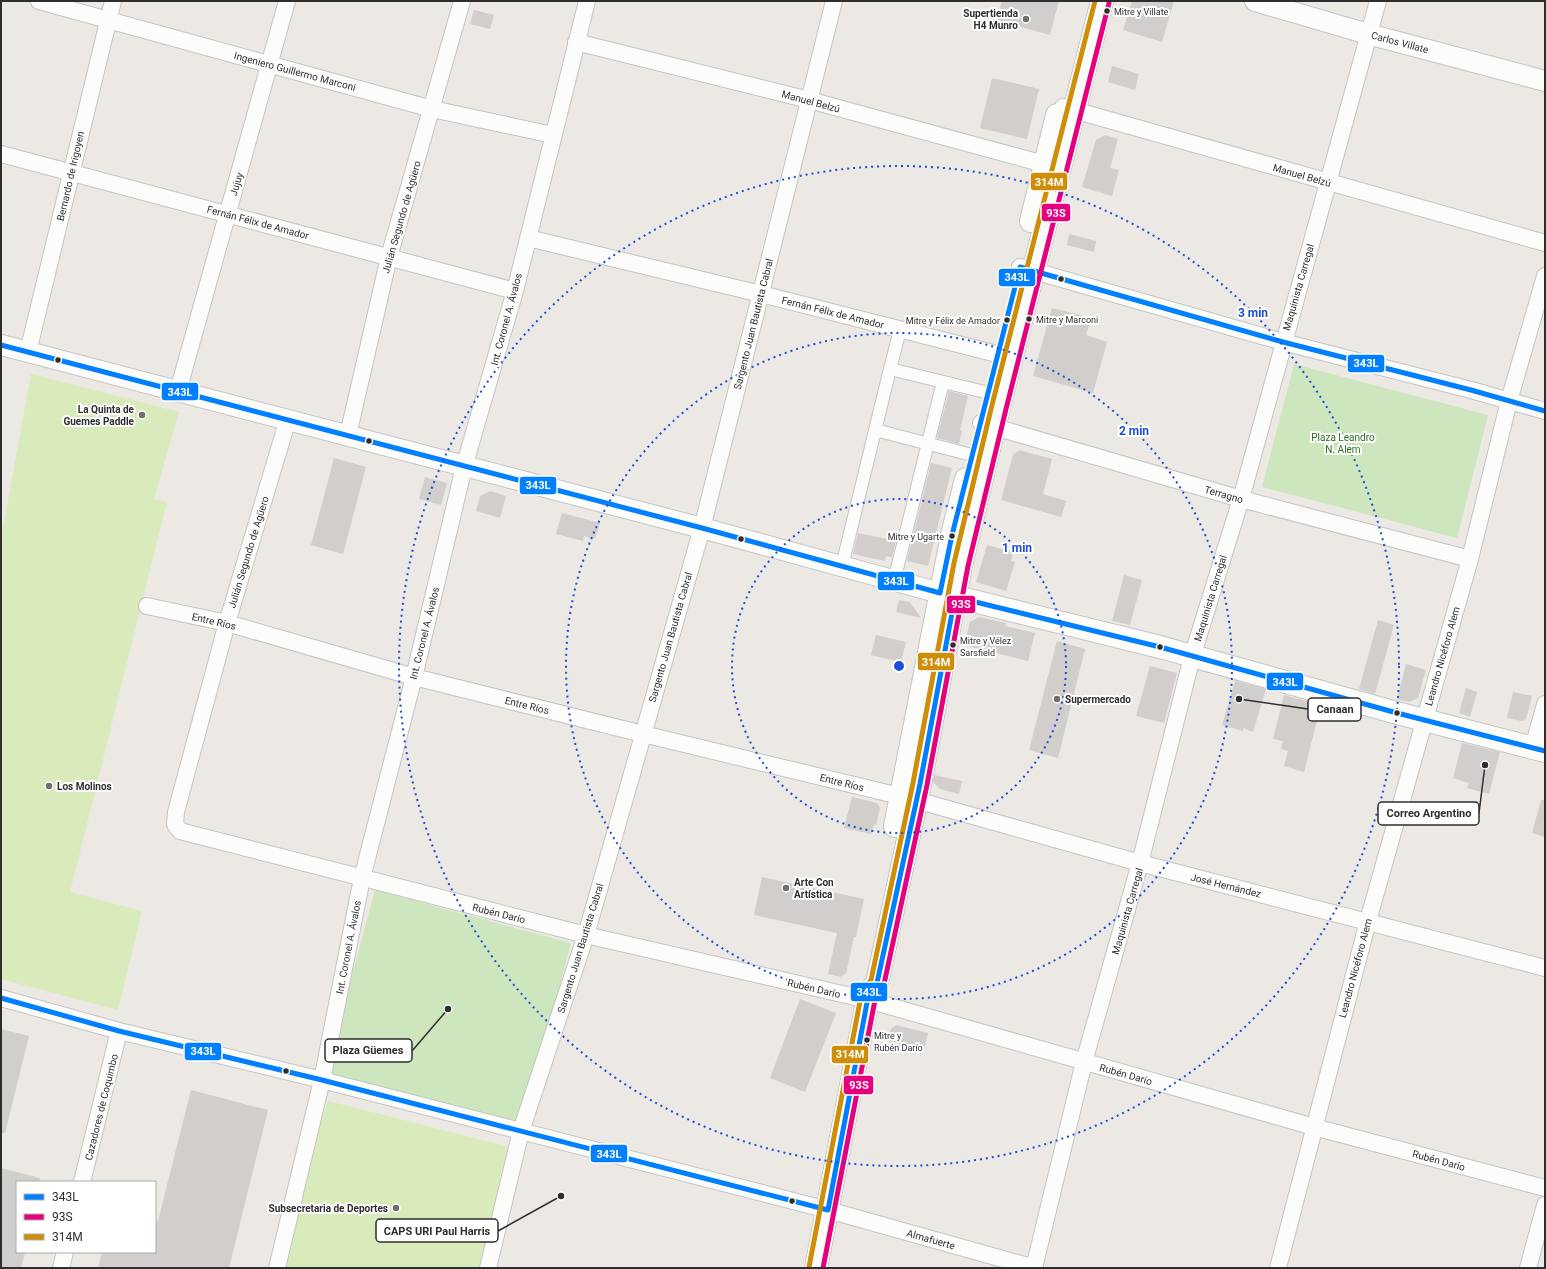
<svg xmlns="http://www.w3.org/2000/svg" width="1546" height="1269" font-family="Roboto,sans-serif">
<rect width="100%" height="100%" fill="#ece8e4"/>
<path fill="#cee6be" d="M 1294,364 L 1488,415 L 1457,538 L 1262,487 Z
M 375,890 L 571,943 L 522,1129 L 325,1075 Z"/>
<path fill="#d9eabb" d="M 31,374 L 179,412 L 154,499 L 167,502 L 70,892 L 142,911 L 118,1010 L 1,979 L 1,540 Z
M 328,1101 L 514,1148 L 482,1268 L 275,1268 Z"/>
<path fill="#d1cecb" d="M 1002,1 L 1059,1 L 1050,35 L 997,20 Z
M 1132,1 L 1174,1 L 1162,42 L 1123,30 Z
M 474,10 L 494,15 L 490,29 L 470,24 Z
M 1112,66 L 1139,74 L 1135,90 L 1108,82 Z
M 992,78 L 1039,89 L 1027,139 L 980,128 Z
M 1105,135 L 1118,139 L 1110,168 L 1119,170 L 1112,196 L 1082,187 L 1096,140 Z
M 1069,234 L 1096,241 L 1094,252 L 1067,245 Z
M 1052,308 L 1091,318 L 1086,335 L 1107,342 L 1093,393 L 1033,376 Z
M 949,391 L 968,396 L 960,430 L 962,431 L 959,444 L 937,438 Z
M 1019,450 L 1052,459 L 1043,494 L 1066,501 L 1061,517 L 1001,500 L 1013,455 Z
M 334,458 L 366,467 L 343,554 L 311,545 Z
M 931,463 L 952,468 L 928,566 L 907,561 Z
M 425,477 L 447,483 L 441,505 L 419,499 Z
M 490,491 L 506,496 L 500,518 L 476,511 L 480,496 Z
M 562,513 L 600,523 L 595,539 L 584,536 L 583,541 L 556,534 Z
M 858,533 L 896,541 L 892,557 L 886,556 L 885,561 L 853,554 Z
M 987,545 L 1013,552 L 1011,561 L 1015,562 L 1006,591 L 976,582 Z
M 1124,575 L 1142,580 L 1130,625 L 1112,621 Z
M 899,600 L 910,602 L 921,618 L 896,612 Z
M 979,617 L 1006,623 L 1005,626 L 1035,633 L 1028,661 L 964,645 L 970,622 Z
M 1378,620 L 1394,625 L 1375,694 L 1359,689 Z
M 876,635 L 906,642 L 901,662 L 871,655 Z
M 1057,641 L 1085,649 L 1058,758 L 1029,750 Z
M 1406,664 L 1426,670 L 1418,698 L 1409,702 L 1397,699 Z
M 1150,666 L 1177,673 L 1164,723 L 1136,716 Z
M 1235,681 L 1266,689 L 1253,732 L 1243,728 L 1243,731 L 1222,725 Z
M 1466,688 L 1477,692 L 1470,717 L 1459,713 Z
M 1513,692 L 1532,696 L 1526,719 L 1522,721 L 1507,718 Z
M 1284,695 L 1321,705 L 1304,772 L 1284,766 L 1288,751 L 1281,749 L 1283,741 L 1273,739 Z
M 1462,743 L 1500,752 L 1489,794 L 1467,788 L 1469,783 L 1453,778 Z
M 934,775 L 962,781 L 959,794 L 940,789 L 933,782 Z
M 852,797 L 877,803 L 880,808 L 876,825 L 874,824 L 871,834 L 844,828 Z
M 1541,800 L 1545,800 L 1545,837 L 1532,833 Z
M 762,877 L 864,899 L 856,937 L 854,937 L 846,973 L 840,977 L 828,974 L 837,933 L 754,915 Z
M 800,999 L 836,1013 L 805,1092 L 770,1078 Z
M 896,1025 L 928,1033 L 924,1050 L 888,1041 L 891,1029 Z
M 1,1029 L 29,1036 L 5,1133 L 1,1133 Z
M 191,1090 L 268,1110 L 229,1268 L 98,1268 L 102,1252 L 155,1252 L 155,1220 L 158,1221 Z
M 1,1168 L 40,1178 L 39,1182 L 17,1182 L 17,1252 L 25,1252 L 21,1268 L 1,1268 Z"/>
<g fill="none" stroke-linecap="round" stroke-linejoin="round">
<defs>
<path id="pedestrian" d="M 890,369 L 900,330
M 875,430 L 972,455
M 842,566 L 890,369 L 989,393
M 894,581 L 943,382"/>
<path id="minor" d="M 39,1 L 432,109 L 553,135
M 576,42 L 809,100 L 1044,164
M 1063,107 L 1545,243
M 1,154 L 515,291
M 528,238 L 761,294 L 997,354
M 1020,267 L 1283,342 L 1471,390 L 1545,411
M 28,352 L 113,1
M 178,391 L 287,1
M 288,419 L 227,623 L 176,812 L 175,824 L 180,831 L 586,935 L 868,1000 L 1314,1127 L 1545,1188
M 981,423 L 1241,499 L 1470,559
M 348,435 L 389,257 L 462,1
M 147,606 L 227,623 L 414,677 L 643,734 L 916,800 L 1140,863 L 1545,968
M 1533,748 L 1545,704
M 1,998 L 119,1031 L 322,1080 L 828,1210 L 1035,1268
M 82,1182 L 119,1031
M 61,1268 L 65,1252
M 277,1268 L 322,1080 L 362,878 L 414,677 L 464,467 L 515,291 L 587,1
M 488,1268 L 521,1131 L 586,935 L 702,528 L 834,1
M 1034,1268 L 1084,1062 L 1140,863 L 1192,657 L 1241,499 L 1378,1
M 1278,1268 L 1368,921 L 1470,559 L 1509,401 L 1545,276
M 1528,1268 L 1545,1205"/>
<path id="tertiary" d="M 1255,1 L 1368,34 L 1545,81
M 1,345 L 702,528 L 940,593"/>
<path id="secondary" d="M 1031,221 L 1057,115
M 941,593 L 1160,647 L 1397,713 L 1545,751
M 895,826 L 952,535 L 966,479
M 816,1268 L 869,992 L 877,983 L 920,784 L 961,565 L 999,407 L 1102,1"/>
</defs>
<use href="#pedestrian" stroke="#c5c4c5" stroke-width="14"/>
<use href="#minor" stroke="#c5c4c5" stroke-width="18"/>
<use href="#tertiary" stroke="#c5c4c5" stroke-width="22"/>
<use href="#secondary" stroke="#c5c4c5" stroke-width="24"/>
<use href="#pedestrian" stroke="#fcfcfb" stroke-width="12"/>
<use href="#minor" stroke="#fcfcfb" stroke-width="16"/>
<use href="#tertiary" stroke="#fcfcfb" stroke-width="20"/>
<use href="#secondary" stroke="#fcfcfb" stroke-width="22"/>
<defs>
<path id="bus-1" d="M 1,345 L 702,528 L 940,593 L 952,535 L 1020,267 L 1283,342 L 1471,390 L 1545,411
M 1,998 L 119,1031 L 322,1080 L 828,1210 L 869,992 L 877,983 L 920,784 L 955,597 L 1160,647 L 1397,713 L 1545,751"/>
<path id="bus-2" d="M 823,1268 L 876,995 L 884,984 L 927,785 L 968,566 L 1006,409 L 1109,3"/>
<path id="bus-3" d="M 809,1267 L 862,991 L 871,980 L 913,783 L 954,563 L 992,405 L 1095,1"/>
</defs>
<use href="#bus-1" stroke="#fff" stroke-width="8"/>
<use href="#bus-2" stroke="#fff" stroke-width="8"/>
<use href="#bus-3" stroke="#fff" stroke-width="8"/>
<use href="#bus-1" stroke="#007fff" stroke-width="5"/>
<use href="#bus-2" stroke="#e5007d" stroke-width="5"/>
<use href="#bus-3" stroke="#cf8e09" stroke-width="5"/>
</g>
<g fill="none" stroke="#1d4ed8" stroke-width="2" stroke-dasharray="2 4">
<circle cx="899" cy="666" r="167"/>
<circle cx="899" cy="666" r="333"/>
<circle cx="899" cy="666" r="500"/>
</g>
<g fill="#2e2e2e" stroke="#fff" stroke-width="1.5">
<circle cx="1107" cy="11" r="3.5"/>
<circle cx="1061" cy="279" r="3.5"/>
<circle cx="1029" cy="319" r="3.5"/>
<circle cx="1007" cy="320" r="3.5"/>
<circle cx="58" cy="360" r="3.5"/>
<circle cx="369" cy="441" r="3.5"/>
<circle cx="952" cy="536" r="3.5"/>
<circle cx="741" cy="539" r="3.5"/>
<circle cx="953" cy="645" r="3.5"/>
<circle cx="1160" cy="647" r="3.5"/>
<circle cx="1397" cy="713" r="3.5"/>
<circle cx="867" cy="1040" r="3.5"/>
<circle cx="286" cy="1071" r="3.5"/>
<circle cx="792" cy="1201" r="3.5"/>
</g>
<g fill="#706f6e" stroke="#fff" stroke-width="1.5">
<circle cx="1026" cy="19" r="4"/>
<circle cx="142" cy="415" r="4"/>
<circle cx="1057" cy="699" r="4"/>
<circle cx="49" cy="786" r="4"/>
<circle cx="786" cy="888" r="4"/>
<circle cx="396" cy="1208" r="4"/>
</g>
<g text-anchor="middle" stroke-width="4" stroke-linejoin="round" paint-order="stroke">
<g font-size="9" fill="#2e2e2e" stroke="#fff" text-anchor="start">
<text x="1114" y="15">Mitre y Villate</text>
<text x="1036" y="323">Mitre y Marconi</text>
<text x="1000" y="324" text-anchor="end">Mitre y Félix de Amador</text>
<text x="944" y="540" text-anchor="end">Mitre y Ugarte</text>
<text x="960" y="644">Mitre y Vélez<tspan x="960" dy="12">Sarsfield</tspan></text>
<text x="874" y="1039">Mitre y<tspan x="874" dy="12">Rubén Darío</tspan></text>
</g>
<g font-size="10" font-weight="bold" fill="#2e2e2e" stroke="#fff" text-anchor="end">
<text x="1018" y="17">Supertienda<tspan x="1018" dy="12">H4 Munro</tspan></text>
<text x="134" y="413">La Quinta de<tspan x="134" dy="12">Guemes Paddle</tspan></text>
<text x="1065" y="703" text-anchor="start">Supermercado</text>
<text x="57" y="790" text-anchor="start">Los Molinos</text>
<text x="794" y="886" text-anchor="start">Arte Con<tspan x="794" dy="12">Artística</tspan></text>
<text x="388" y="1212">Subsecretaria de Deportes</text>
</g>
<g font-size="10" fill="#2e2e2e" stroke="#fff">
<text transform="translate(1400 42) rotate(15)" y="4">Carlos Villate</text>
<text transform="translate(295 71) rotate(15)" y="4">Ingeniero Guillermo Marconi</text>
<text transform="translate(811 101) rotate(15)" y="4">Manuel Belzú</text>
<text transform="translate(1302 175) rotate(16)" y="4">Manuel Belzú</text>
<text transform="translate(70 176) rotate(-77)" y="4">Bernardo de Irigoyen</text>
<text transform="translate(236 184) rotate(-74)" y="4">Jujuy</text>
<text transform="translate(401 217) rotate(-74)" y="4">Julián Segundo de Agüero</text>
<text transform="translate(258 222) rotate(15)" y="4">Fernán Félix de Amador</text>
<text transform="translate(1298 287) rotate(-74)" y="4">Maquinista Carregal</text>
<text transform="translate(833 312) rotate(14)" y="4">Fernán Félix de Amador</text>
<text transform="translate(506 319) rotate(-75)" y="4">Int. Coronel A. Ávalos</text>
<text transform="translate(753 324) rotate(-76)" y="4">Sargento Juan Bautista Cabral</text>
<text transform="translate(1224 494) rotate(16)" y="4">Terragno</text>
<text transform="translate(248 552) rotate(-73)" y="4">Julián Segundo de Agüero</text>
<text transform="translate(1210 598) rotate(-73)" y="4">Maquinista Carregal</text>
<text transform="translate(214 621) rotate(13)" y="4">Entre Ríos</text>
<text transform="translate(424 633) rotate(-76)" y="4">Int. Coronel A. Ávalos</text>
<text transform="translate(670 637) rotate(-74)" y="4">Sargento Juan Bautista Cabral</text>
<text transform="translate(1442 656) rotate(-74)" y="4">Leandro Nicéforo Alem</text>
<text transform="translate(527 705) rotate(14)" y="4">Entre Ríos</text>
<text transform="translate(842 782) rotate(14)" y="4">Entre Ríos</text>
<text transform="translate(1226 885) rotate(14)" y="4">José Hernández</text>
<text transform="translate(1127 911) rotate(-74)" y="4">Maquinista Carregal</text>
<text transform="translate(499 913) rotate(14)" y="4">Rubén Darío</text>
<text transform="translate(348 947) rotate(-79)" y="4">Int. Coronel A. Ávalos</text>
<text transform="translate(580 948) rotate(-73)" y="4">Sargento Juan Bautista Cabral</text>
<text transform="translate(1355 968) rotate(-75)" y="4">Leandro Nicéforo Alem</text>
<text transform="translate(814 988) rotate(13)" y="4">Rubén Darío</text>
<text transform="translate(1126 1074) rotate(16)" y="4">Rubén Darío</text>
<text transform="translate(101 1107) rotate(-76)" y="4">Cazadores de Coquimbo</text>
<text transform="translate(1439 1160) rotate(15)" y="4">Rubén Darío</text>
<text transform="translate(931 1239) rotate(16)" y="4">Almafuerte</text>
</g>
<g font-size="10" fill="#2c6e1b" stroke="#fff">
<text x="1343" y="441">Plaza Leandro<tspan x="1343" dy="12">N. Alem</tspan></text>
</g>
</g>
<circle cx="899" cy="666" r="6" fill="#1d4ed8" stroke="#fff" stroke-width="2"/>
<g font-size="12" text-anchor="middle" font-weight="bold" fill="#1d4ed8" stroke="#fff" stroke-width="4" stroke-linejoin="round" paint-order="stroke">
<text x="1253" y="317">3 min</text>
<text x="1134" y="435">2 min</text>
<text x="1017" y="552">1 min</text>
</g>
<path fill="none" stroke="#2e2e2e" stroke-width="1.5" d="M1239 699L1308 709M1485 765L1479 813M448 1009L412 1051M561 1196L498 1231"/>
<g fill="#2e2e2e" stroke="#fff" stroke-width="1.5">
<circle cx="1239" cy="699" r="4"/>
<circle cx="1485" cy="765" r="4"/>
<circle cx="448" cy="1009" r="4"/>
<circle cx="561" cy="1196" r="4"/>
</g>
<g fill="#fff" stroke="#2e2e2e" stroke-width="1.5">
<rect x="1308" y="698" width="53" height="23" rx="4"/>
<rect x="1378" y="802" width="101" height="23" rx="4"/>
<rect x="325" y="1039" width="87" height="23" rx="4"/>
<rect x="376" y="1219" width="122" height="23" rx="4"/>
</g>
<g font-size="11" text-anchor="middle" font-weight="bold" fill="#2e2e2e">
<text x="1335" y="713">Canaan</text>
<text x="1429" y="817">Correo Argentino</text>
<text x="368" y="1054">Plaza Güemes</text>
<text x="437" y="1235">CAPS URI Paul Harris</text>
</g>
<g stroke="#fff" stroke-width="1.5">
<rect x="1030" y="172" width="38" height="19" rx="4" fill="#cf8e09"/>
<rect x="1041" y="203" width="30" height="19" rx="4" fill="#e5007d"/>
<rect x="998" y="268" width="38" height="19" rx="4" fill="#007fff"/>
<rect x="1347" y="354" width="38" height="19" rx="4" fill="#007fff"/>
<rect x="161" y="382" width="38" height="19" rx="4" fill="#007fff"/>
<rect x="519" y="476" width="38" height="19" rx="4" fill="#007fff"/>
<rect x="877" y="571" width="38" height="20" rx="4" fill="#007fff"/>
<rect x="946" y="595" width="30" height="19" rx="4" fill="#e5007d"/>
<rect x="917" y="652" width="38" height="19" rx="4" fill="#cf8e09"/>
<rect x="1266" y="672" width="38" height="19" rx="4" fill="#007fff"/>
<rect x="850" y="982" width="38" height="20" rx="4" fill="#007fff"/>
<rect x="184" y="1042" width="38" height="19" rx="4" fill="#007fff"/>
<rect x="831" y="1045" width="38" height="19" rx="4" fill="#cf8e09"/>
<rect x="843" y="1075" width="31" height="20" rx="4" fill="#e5007d"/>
<rect x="590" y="1144" width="38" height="19" rx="4" fill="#007fff"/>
</g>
<g font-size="11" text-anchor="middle" font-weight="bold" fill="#fff">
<text x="1049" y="186">314M</text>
<text x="1056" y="217">93S</text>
<text x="1017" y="281">343L</text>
<text x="1366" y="367">343L</text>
<text x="180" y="396">343L</text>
<text x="538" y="489">343L</text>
<text x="896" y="585">343L</text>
<text x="961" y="608">93S</text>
<text x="936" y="666">314M</text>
<text x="1285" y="686">343L</text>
<text x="869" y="996">343L</text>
<text x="203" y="1055">343L</text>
<text x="850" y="1058">314M</text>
<text x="859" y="1089">93S</text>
<text x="609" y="1158">343L</text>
</g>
<rect width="1546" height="1269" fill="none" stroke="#2e2e2e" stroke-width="4"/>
<rect x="16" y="1181" width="140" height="72" fill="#ffffff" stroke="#ababab"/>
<rect x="24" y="1194" width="20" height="6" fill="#007fff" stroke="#ababab"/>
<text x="52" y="1201" font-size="12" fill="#2e2e2e">343L</text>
<rect x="24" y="1214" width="20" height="6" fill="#e5007d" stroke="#ababab"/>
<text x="52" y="1221" font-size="12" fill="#2e2e2e">93S</text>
<rect x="24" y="1234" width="20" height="6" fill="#cf8e09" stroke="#ababab"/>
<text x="52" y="1241" font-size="12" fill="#2e2e2e">314M</text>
</svg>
